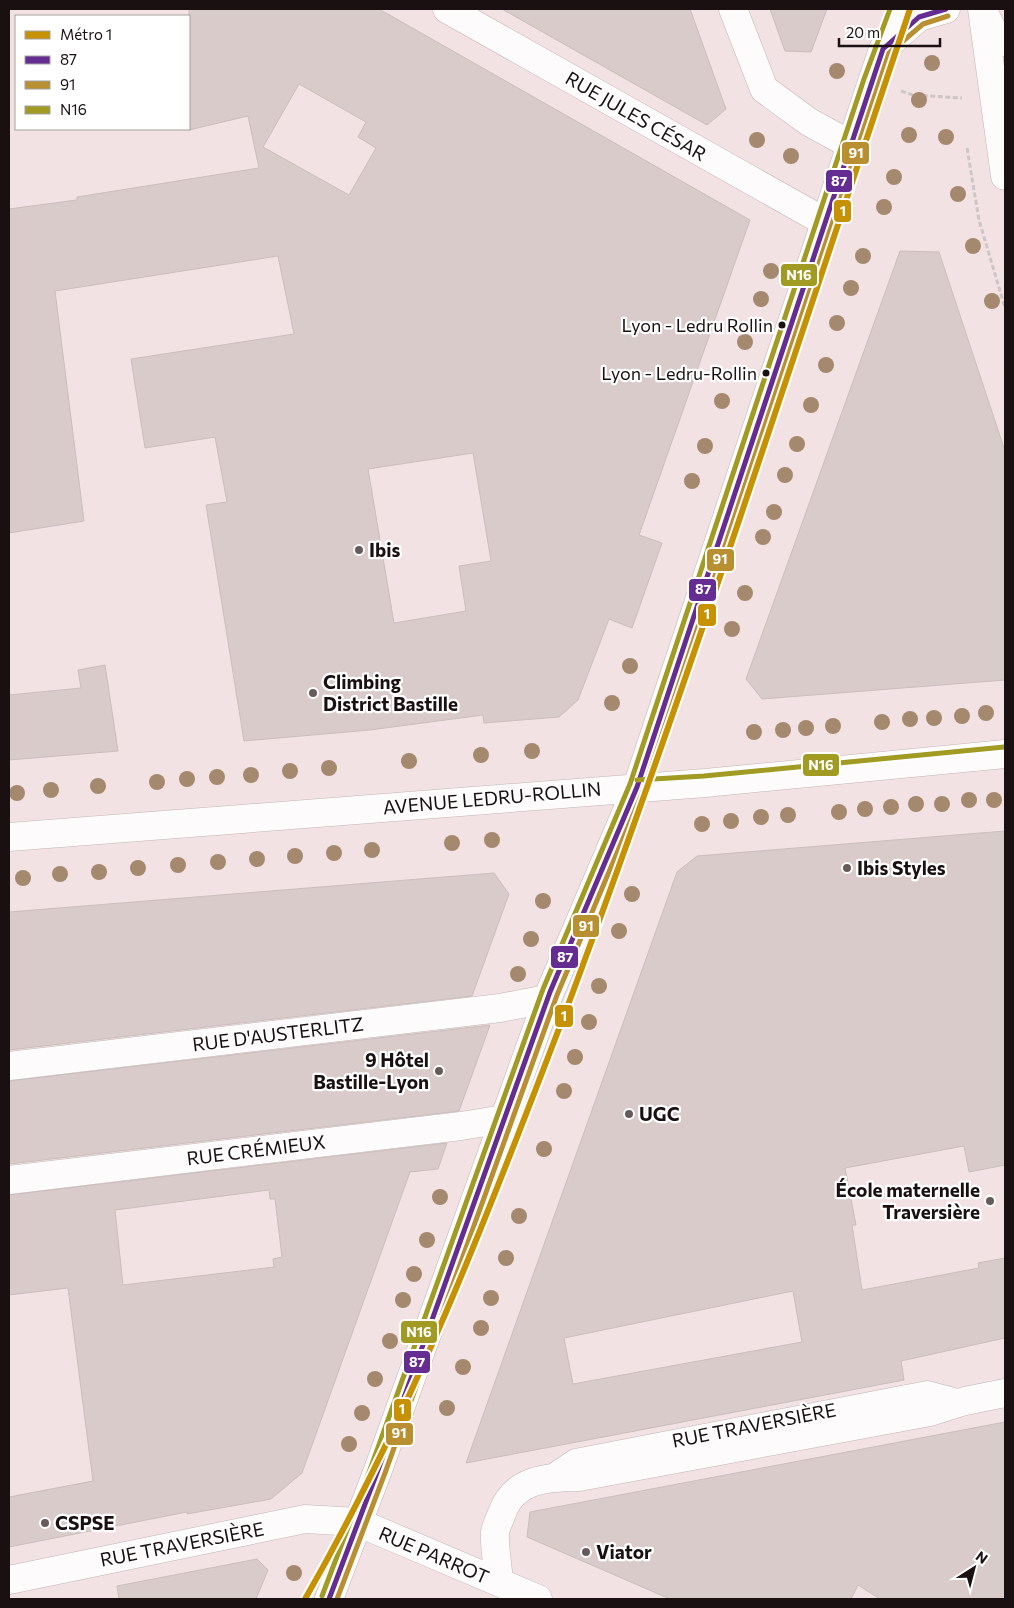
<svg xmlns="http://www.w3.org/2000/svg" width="1014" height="1608" font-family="Commissioner,sans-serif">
<rect width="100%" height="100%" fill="#f3e2e3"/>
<path fill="#d8cbc9" stroke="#cabebc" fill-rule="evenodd" d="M 189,9 L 379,9 L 750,220 L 639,535 L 662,543 L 632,628 L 609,619 L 578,700 L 559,717 L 484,723 L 483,715 L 370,730 L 244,741 L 206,505 L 227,502 L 215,437 L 145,448 L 131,359 L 294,334 L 278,256 L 55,291 L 84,521 L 9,533 L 9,209 L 77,200 L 77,197 L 259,168 L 248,116 L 189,130 ZM 299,84 L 366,122 L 358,137 L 376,148 L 349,195 L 263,147 ZM 473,453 L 491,561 L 459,566 L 466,611 L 394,623 L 368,469 Z
M 502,9 L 690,9 L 726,109 L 707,125 Z
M 770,9 L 827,9 L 811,52 L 785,51 Z
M 900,251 L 939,252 L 1005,451 L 1005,680 L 762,699 L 746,679 Z
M 105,665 L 118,751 L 9,760 L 9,695 L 81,688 L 78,670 Z
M 1005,831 L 1005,1165 L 969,1172 L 964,1146 L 845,1168 L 856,1225 L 852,1225 L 862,1290 L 979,1268 L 978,1263 L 1005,1258 L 1005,1338 L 901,1361 L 904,1380 L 466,1463 L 677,872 L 697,856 ZM 793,1291 L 802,1342 L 573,1384 L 564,1338 Z
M 494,873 L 509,894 L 472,996 L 9,1050 L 9,912 Z
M 490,1025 L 459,1111 L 9,1164 L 9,1081 Z
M 447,1143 L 438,1169 L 410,1172 L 302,1473 L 271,1499 L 187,1514 L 187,1512 L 9,1547 L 9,1497 L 93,1481 L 68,1288 L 9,1295 L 9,1195 ZM 269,1190 L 270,1199 L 275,1199 L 282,1257 L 273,1259 L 274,1267 L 123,1285 L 115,1210 Z
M 1005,1422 L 1005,1599 L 880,1599 L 858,1585 L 851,1599 L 670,1599 L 527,1537 L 530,1512 Z
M 257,1559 L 268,1570 L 256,1599 L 119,1599 L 117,1586 Z"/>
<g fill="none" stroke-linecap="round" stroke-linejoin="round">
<defs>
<path id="lane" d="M 987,10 L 1005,46
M 883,47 L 898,9
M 548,1477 L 575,1459 L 927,1391 L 965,1401"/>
<path id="street" d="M 447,9 L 825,222
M 733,9 L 764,89 L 809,122 L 851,145
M 9,1066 L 500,1008 L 547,999
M 9,1180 L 461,1126 L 504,1119
M 9,1580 L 305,1519 L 357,1522 L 538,1599
M 499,1582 C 498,1566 494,1547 495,1532 C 496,1526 500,1519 502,1513 C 514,1479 547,1477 579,1477 L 930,1412 L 965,1401 L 1005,1393"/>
<path id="secondary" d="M 982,9 L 1005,176
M 9,837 L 705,783 L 1005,754
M 329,1599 L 378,1470 L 550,992 L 637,787 L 883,49 L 919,17 L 946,9"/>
</defs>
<use href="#lane" stroke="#c2b5b6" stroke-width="21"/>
<use href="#street" stroke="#c2b5b6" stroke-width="29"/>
<use href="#secondary" stroke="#c2b5b6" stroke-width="29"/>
<path stroke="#cdc6c7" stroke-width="3" stroke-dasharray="5 2.5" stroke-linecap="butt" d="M 901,91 L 913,95 L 962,98
M 967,148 L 979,220 L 1005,308"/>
<use href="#lane" stroke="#fdfbfb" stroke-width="20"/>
<use href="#street" stroke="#fdfbfb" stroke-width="28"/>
<use href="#secondary" stroke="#fdfbfb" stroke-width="28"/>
<defs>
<path id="bus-1" d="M 329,1599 L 378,1470 L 550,992 L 637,787 L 883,49 L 919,17 L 946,9"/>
<path id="bus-2" d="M 337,1599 L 385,1473 L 557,995 L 644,789 L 889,53 L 923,24 L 948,16"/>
<path id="bus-3" d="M 637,780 L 704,776 L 1004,747
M 322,1596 L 371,1467 L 543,989 L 630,784 L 864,79 L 890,9"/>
</defs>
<use href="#bus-1" stroke="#fff" stroke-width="9"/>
<use href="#bus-2" stroke="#fff" stroke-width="9"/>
<use href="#bus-3" stroke="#fff" stroke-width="9"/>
<use href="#bus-1" stroke="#652d91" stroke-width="5"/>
<use href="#bus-2" stroke="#b89032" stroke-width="5"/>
<use href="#bus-3" stroke="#a19b24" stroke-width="5"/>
<defs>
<path id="metro-1" d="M 305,1599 C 413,1411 491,1207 568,1005 C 691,676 798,342 910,9"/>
</defs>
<use href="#metro-1" stroke="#fff" stroke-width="10"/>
<use href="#metro-1" stroke="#c69204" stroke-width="6"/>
</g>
<g fill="#a4896e">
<circle cx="932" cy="63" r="8"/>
<circle cx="837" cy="71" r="8"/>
<circle cx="919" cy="100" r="8"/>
<circle cx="909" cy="135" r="8"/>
<circle cx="946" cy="137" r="8"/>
<circle cx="757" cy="140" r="8"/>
<circle cx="791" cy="156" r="8"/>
<circle cx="894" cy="177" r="8"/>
<circle cx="958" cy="194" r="8"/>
<circle cx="884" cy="207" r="8"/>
<circle cx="973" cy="246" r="8"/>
<circle cx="863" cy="256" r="8"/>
<circle cx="771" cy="271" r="8"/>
<circle cx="851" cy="288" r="8"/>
<circle cx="761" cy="299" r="8"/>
<circle cx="992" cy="301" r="8"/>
<circle cx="837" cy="323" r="8"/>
<circle cx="745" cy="342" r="8"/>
<circle cx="826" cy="365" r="8"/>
<circle cx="722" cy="401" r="8"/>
<circle cx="811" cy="405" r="8"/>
<circle cx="797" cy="444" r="8"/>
<circle cx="705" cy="446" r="8"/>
<circle cx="785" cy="475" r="8"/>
<circle cx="692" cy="481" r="8"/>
<circle cx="774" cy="512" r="8"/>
<circle cx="763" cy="537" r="8"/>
<circle cx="745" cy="593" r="8"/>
<circle cx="732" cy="629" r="8"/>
<circle cx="630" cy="666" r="8"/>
<circle cx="612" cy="703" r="8"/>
<circle cx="986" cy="713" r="8"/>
<circle cx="962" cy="716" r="8"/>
<circle cx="934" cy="718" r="8"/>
<circle cx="910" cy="719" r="8"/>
<circle cx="882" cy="722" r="8"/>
<circle cx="833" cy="726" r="8"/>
<circle cx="806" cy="728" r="8"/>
<circle cx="783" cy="730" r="8"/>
<circle cx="754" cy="732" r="8"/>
<circle cx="532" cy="751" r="8"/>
<circle cx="481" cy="755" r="8"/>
<circle cx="409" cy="761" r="8"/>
<circle cx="329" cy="768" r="8"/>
<circle cx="290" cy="771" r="8"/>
<circle cx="251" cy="775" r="8"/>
<circle cx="217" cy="777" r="8"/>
<circle cx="187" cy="779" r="8"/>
<circle cx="157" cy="782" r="8"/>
<circle cx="98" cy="786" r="8"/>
<circle cx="51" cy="790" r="8"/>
<circle cx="17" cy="793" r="8"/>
<circle cx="969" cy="800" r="8"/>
<circle cx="994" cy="800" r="8"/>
<circle cx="916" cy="804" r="8"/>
<circle cx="942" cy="804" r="8"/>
<circle cx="891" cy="807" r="8"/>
<circle cx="865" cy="809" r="8"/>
<circle cx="839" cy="812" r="8"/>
<circle cx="788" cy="815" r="8"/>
<circle cx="761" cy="817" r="8"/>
<circle cx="731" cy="821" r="8"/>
<circle cx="702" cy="824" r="8"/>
<circle cx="492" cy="840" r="8"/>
<circle cx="452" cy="843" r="8"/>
<circle cx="372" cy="850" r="8"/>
<circle cx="334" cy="853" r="8"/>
<circle cx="295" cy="856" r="8"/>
<circle cx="257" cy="859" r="8"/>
<circle cx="218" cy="862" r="8"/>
<circle cx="178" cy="865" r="8"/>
<circle cx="138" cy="868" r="8"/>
<circle cx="99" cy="872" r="8"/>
<circle cx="60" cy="874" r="8"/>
<circle cx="23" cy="878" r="8"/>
<circle cx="632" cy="894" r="8"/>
<circle cx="543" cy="901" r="8"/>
<circle cx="619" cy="931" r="8"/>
<circle cx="531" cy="939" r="8"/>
<circle cx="518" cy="974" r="8"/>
<circle cx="599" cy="986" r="8"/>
<circle cx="589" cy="1022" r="8"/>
<circle cx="575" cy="1057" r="8"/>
<circle cx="564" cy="1091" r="8"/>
<circle cx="544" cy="1149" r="8"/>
<circle cx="440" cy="1197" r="8"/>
<circle cx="519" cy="1216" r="8"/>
<circle cx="427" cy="1240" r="8"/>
<circle cx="506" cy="1258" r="8"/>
<circle cx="414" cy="1274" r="8"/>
<circle cx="491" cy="1298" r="8"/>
<circle cx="403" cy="1300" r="8"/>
<circle cx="481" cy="1328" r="8"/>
<circle cx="390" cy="1341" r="8"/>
<circle cx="463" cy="1367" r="8"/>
<circle cx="375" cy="1379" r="8"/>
<circle cx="447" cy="1408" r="8"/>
<circle cx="362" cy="1413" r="8"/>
<circle cx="349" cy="1444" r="8"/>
<circle cx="294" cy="1573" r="8"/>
</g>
<g fill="#1a1011" stroke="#fff" stroke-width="2">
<circle cx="782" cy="325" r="4.5"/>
<circle cx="766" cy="373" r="4.5"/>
</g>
<g fill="#665a5a" stroke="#fff" stroke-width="2">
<circle cx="359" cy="550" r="5"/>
<circle cx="313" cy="693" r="5"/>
<circle cx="847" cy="868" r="5"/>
<circle cx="439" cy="1071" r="5"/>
<circle cx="629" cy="1114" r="5"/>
<circle cx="990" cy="1201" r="5"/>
<circle cx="45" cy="1523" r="5"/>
<circle cx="586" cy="1552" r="5"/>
</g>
<g text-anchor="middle" stroke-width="4.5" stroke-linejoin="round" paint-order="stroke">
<g font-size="18" fill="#1a1011" stroke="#fff" text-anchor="end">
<text x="773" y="332">Lyon - Ledru Rollin</text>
<text x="757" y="380">Lyon - Ledru-Rollin</text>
</g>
<g font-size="19" fill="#1a1011" stroke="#fff">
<text transform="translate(636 116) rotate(30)" y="7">RUE JULES CÉSAR</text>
<text transform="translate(492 798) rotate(-5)" y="7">AVENUE LEDRU-ROLLIN</text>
<text transform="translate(278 1034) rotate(-7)" y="7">RUE D'AUSTERLITZ</text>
<text transform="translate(256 1150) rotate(-7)" y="7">RUE CRÉMIEUX</text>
<text transform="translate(754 1425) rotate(-11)" y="7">RUE TRAVERSIÈRE</text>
<text transform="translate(182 1544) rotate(-11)" y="7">RUE TRAVERSIÈRE</text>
<text transform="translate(434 1555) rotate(23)" y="7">RUE PARROT</text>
</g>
<g font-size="19" font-weight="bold" fill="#1a1011" stroke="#fff" text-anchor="start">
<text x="369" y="557">Ibis</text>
<text x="323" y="689">Climbing<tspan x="323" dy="22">District Bastille</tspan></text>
<text x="857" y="875">Ibis Styles</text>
<text x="429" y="1067" text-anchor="end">9 Hôtel<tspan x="429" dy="22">Bastille-Lyon</tspan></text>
<text x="639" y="1121">UGC</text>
<text x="980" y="1197" text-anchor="end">École maternelle<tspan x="980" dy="22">Traversière</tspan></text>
<text x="55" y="1530">CSPSE</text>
<text x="596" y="1559">Viator</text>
</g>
</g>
<g stroke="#fff" stroke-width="2">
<rect x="841" y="141" width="29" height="24" rx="5" fill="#b89032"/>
<rect x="825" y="169" width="28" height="24" rx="5" fill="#652d91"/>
<rect x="833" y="199" width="19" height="24" rx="5" fill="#c69204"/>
<rect x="780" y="263" width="38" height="24" rx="5" fill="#a19b24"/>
<rect x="706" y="548" width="29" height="24" rx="5" fill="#b89032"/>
<rect x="688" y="578" width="29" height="24" rx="5" fill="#652d91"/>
<rect x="697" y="603" width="20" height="24" rx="5" fill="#c69204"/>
<rect x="802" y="753" width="38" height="24" rx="5" fill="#a19b24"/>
<rect x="572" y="914" width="28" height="24" rx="5" fill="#b89032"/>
<rect x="550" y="945" width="29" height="24" rx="5" fill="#652d91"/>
<rect x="554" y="1004" width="20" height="24" rx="5" fill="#c69204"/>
<rect x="400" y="1320" width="38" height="24" rx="5" fill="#a19b24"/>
<rect x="403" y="1350" width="28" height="24" rx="5" fill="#652d91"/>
<rect x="393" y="1398" width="19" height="24" rx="5" fill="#c69204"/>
<rect x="385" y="1422" width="29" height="24" rx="5" fill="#b89032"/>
</g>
<g font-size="14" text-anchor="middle" font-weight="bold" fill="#fff">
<text x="856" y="158">91</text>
<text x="839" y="186">87</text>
<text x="843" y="216">1</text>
<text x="799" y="280">N16</text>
<text x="720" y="564">91</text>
<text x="703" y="594">87</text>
<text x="707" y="619">1</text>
<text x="821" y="770">N16</text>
<text x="586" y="931">91</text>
<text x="565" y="962">87</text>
<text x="564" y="1021">1</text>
<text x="419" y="1337">N16</text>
<text x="417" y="1367">87</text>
<text x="402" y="1414">1</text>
<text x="399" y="1438">91</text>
</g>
<rect width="1014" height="1608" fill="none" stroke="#1a1011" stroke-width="20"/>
<rect x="15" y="15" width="175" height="115" fill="#ffffff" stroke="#a39fa0"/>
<rect x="25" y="31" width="25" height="8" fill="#c69204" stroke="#a39fa0"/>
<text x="60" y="40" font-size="15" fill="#1a1011">Métro 1</text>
<rect x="25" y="56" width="25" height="8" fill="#652d91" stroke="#a39fa0"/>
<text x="60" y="65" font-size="15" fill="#1a1011">87</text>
<rect x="25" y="81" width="25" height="8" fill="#b89032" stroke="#a39fa0"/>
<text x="60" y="90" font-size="15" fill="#1a1011">91</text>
<rect x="25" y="106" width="25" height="8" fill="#a19b24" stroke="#a39fa0"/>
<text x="60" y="115" font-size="15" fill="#1a1011">N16</text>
<g transform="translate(974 1568) rotate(36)" stroke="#ffffff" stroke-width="4" paint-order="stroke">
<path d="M0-4L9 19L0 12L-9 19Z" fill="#1a1011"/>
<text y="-8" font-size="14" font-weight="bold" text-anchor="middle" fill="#1a1011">N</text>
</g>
<path d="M839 38v8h101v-8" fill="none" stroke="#1a1011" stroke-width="2.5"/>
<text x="846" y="38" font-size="15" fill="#1a1011" stroke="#ffffff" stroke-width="4" paint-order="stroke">20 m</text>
</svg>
